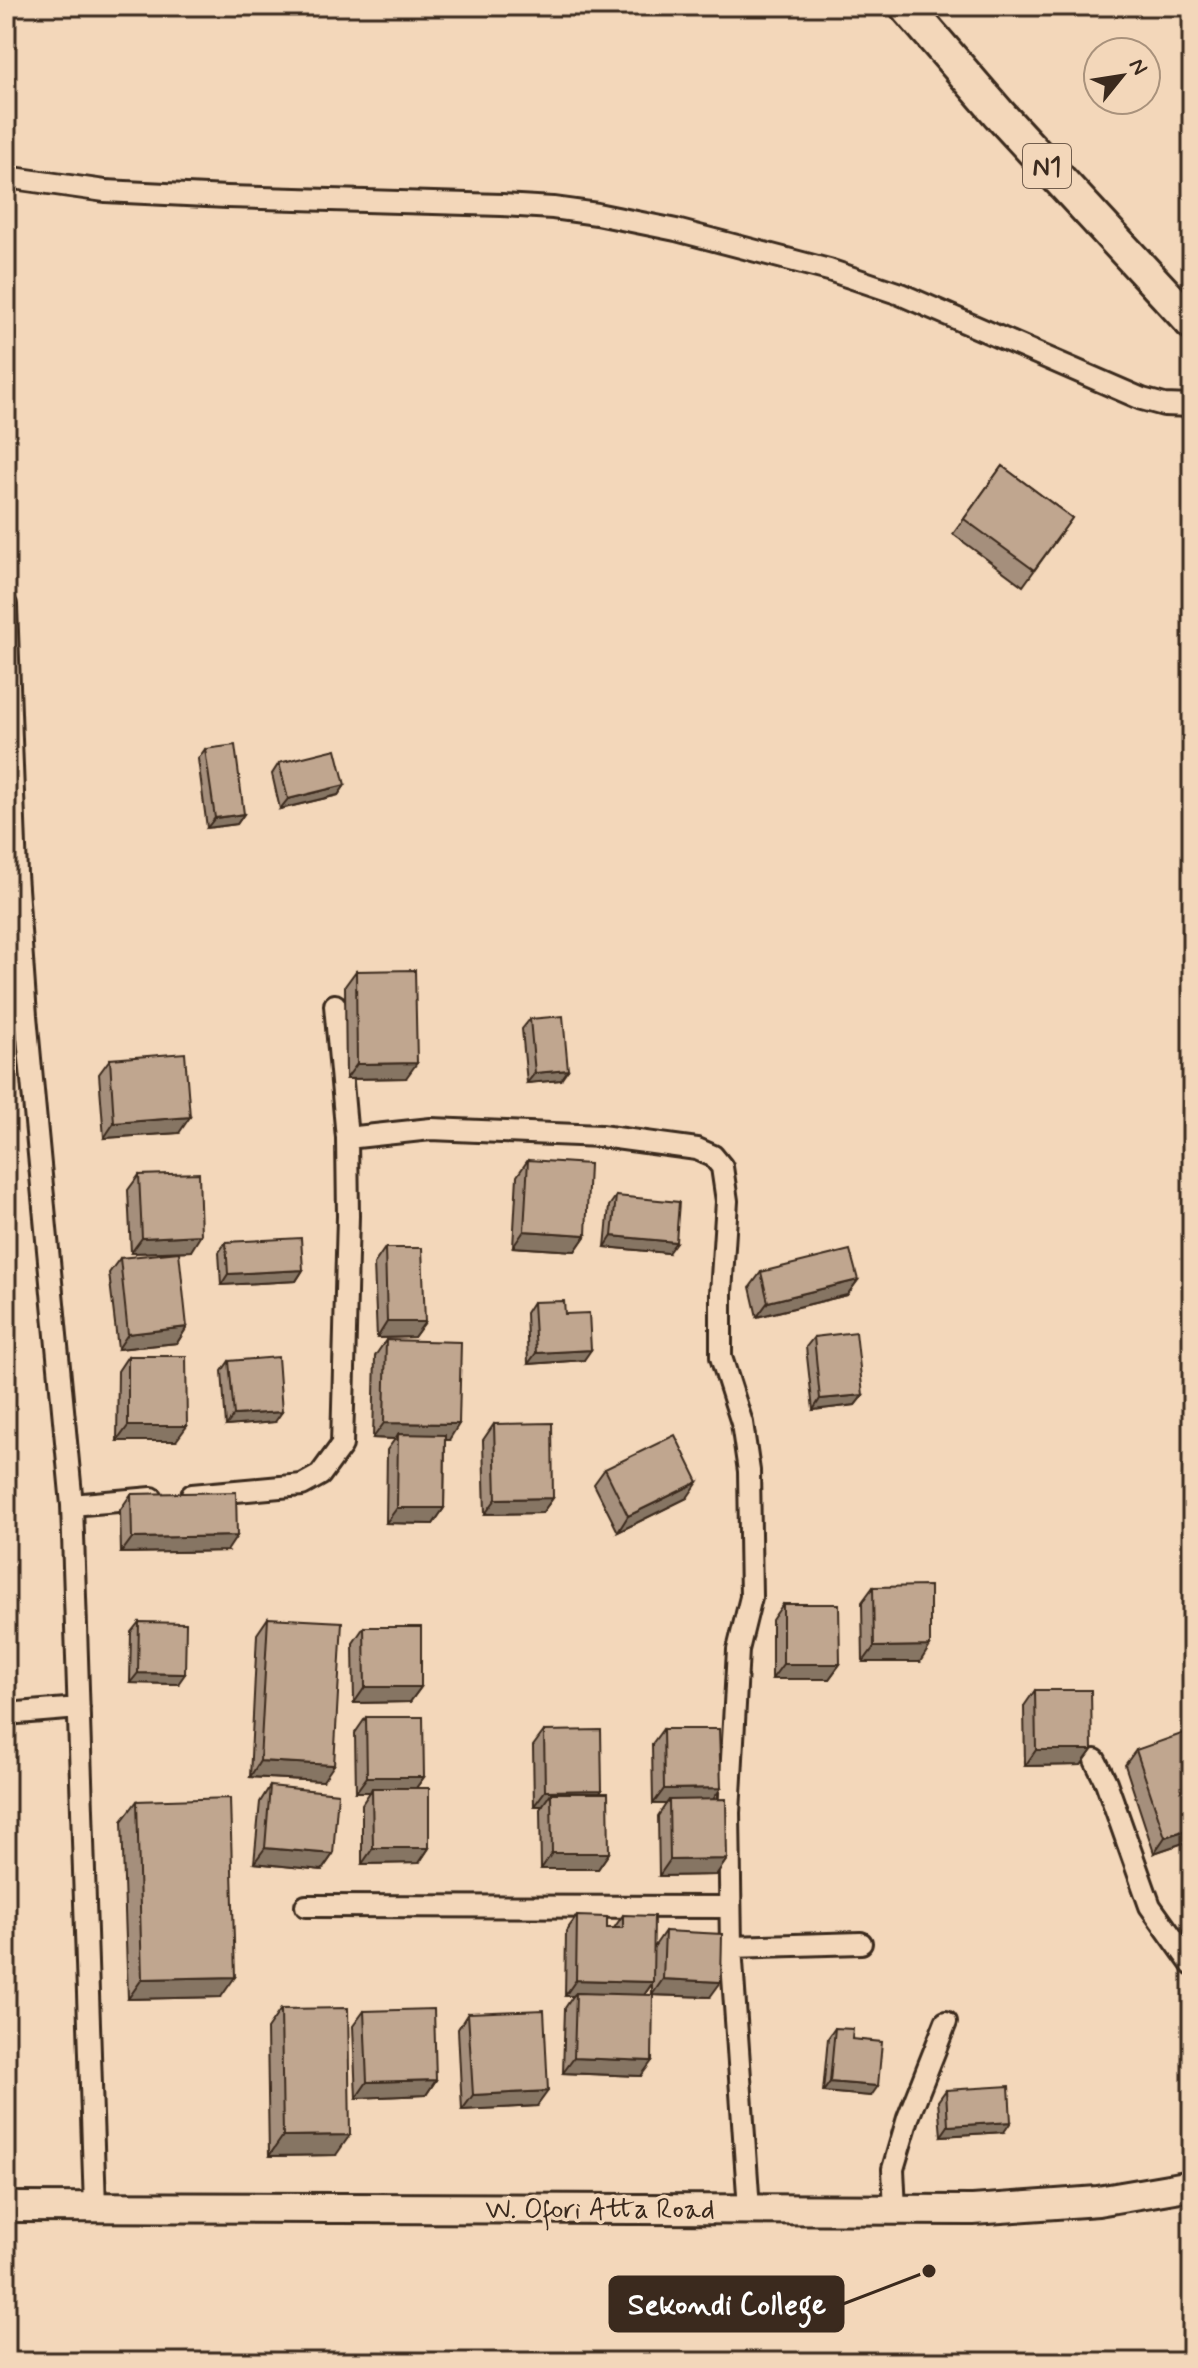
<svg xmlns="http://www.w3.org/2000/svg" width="1198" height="2368" font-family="Mynerve,sans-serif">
<rect width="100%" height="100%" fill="#f3d7ba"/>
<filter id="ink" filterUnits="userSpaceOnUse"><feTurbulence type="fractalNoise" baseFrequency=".0125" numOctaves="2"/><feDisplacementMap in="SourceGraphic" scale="16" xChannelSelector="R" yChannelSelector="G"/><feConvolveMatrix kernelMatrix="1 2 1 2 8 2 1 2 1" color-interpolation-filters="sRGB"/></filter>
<g filter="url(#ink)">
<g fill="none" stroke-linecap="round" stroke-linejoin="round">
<defs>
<path id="minor" d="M 6,177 L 105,191 L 227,197 L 502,205 L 553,208 L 597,214 L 676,230 L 829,270 L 900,294 L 1142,399 L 1164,405 L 1192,406
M 6,605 L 16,874 L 26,1016 L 72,1505 L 95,2207
M 347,1138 L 431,1129 L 601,1136 L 697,1149 L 713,1156 L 722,1167 L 727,1201 L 721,1293 L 721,1357 L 742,1423 L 749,1471 L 751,1597 L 738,1650 L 729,1813 L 731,1947 L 749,2209
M 192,1495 L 302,1485 L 320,1475 L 342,1445 L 348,1216 L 347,1138 L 335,1005
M 72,1505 L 152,1498
M 6,1714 L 79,1708
M 1095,1760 L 1106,1782 L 1150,1906 L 1192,1965
M 306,1906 L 730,1907
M 731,1947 L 861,1943
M 895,2210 L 893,2169 L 908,2118 L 946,2022"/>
<path id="secondary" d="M 6,2207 L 973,2210 L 1098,2201 L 1192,2185"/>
<path id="trunk" d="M 906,6 L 999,114 L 1192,323"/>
</defs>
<use href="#minor" stroke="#3b2a1e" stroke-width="26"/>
<use href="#secondary" stroke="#3b2a1e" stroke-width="34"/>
<use href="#trunk" stroke="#3b2a1e" stroke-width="38"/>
<use href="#minor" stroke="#f3d7ba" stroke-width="20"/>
<use href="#secondary" stroke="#f3d7ba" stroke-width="28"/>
<use href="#trunk" stroke="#f3d7ba" stroke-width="32"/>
</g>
<path fill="#a58f7b" stroke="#3b2a1e" stroke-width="2" d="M 1002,466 L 1072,518 L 1023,586 L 953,534 Z
M 205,749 L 244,814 L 237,824 L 207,828 L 198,759 Z
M 279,763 L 345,785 L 338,795 L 280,809 L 272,774 Z
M 356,971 L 406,1078 L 346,1079 L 345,986 Z
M 530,1019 L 561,1080 L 527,1083 L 522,1029 Z
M 110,1059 L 179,1133 L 104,1138 L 99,1074 Z
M 528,1160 L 586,1235 L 575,1251 L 513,1247 L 517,1176 Z
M 139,1175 L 191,1251 L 131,1253 L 128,1190 Z
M 616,1196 L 668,1253 L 605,1247 L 609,1206 Z
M 226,1242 L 303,1270 L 296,1281 L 221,1285 L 219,1252 Z
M 385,1248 L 425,1322 L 414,1337 L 377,1338 L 374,1264 Z
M 120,1258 L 187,1327 L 177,1343 L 118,1349 L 109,1273 Z
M 761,1272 L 858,1280 L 847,1295 L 757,1317 L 750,1287 Z
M 533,1302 L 565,1314 L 584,1360 L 528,1364 L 526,1313 Z
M 814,1337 L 863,1395 L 855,1405 L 813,1410 L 806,1347 Z
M 386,1340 L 449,1440 L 445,1440 L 444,1508 L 433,1524 L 386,1523 L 387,1450 L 395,1439 L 373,1438 L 375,1356 Z
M 128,1356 L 176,1441 L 117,1441 L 118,1371 Z
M 229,1361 L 275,1422 L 226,1426 L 222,1371 Z
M 494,1424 L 553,1498 L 542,1513 L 485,1514 L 483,1440 Z
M 605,1469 L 687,1498 L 618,1532 L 594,1484 Z
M 131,1494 L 227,1551 L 121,1553 L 120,1510 Z
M 873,1587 L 920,1662 L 863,1662 L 862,1602 Z
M 783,1604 L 840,1664 L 829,1679 L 772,1679 L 772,1620 Z
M 268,1618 L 323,1781 L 250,1777 L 257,1634 Z
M 139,1622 L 178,1684 L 130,1683 L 131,1632 Z
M 364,1627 L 421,1687 L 410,1702 L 354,1703 L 353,1643 Z
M 1035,1690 L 1092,1750 L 1081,1765 L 1025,1766 L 1024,1706 Z
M 366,1717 L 424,1777 L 416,1788 L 429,1848 L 419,1863 L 362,1864 L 362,1804 L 370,1792 L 356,1792 L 355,1733 Z
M 663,1729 L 713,1800 L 727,1859 L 716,1875 L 659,1876 L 658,1816 L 666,1804 L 653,1804 L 652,1744 Z
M 544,1731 L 600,1793 L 609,1853 L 598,1869 L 541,1869 L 540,1809 L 542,1806 L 534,1806 L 533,1746 Z
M 1192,1735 L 1192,1840 L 1154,1853 L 1125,1765 L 1136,1750 Z
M 270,1786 L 333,1854 L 322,1870 L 254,1863 L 260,1802 Z
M 137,1801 L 221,1997 L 128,1999 L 122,1821 Z
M 623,1915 L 654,1947 L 665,1931 L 710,1997 L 652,1995 L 652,1984 L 644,1995 L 641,2076 L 563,2073 L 565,2008 L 573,1996 L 565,1996 L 566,1931 L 577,1916 L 607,1928 L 614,1928 Z
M 281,2009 L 336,2155 L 269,2156 L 267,2029 Z
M 364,2011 L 436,2080 L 426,2095 L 356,2098 L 353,2026 Z
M 468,2013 L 537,2106 L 462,2110 L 458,2029 Z
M 835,2028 L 852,2039 L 871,2096 L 823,2092 L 828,2038 Z
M 946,2090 L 1004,2132 L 941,2136 L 938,2101 Z"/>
<path fill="#867464" stroke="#3b2a1e" stroke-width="2" d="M 345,785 L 338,795 L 280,809 L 288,799 Z
M 244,814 L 237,824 L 207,828 L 215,818 Z
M 417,1063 L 406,1078 L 346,1079 L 357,1064 Z
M 568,1070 L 561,1080 L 527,1083 L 535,1073 Z
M 190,1117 L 179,1133 L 104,1138 L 114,1123 Z
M 524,1231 L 586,1235 L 575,1251 L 513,1247 Z
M 201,1235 L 191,1251 L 131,1253 L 142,1238 Z
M 612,1236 L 676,1242 L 668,1253 L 605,1247 Z
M 303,1270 L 296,1281 L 221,1285 L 228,1274 Z
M 858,1280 L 847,1295 L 757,1317 L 768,1302 Z
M 387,1322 L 425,1322 L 414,1337 L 377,1338 Z
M 187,1327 L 177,1343 L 118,1349 L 128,1334 Z
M 591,1350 L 584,1360 L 528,1364 L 536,1353 Z
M 863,1395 L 855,1405 L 813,1410 L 820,1399 Z
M 282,1412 L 275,1422 L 226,1426 L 234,1415 Z
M 384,1423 L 459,1424 L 449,1440 L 398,1439 L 398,1434 L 395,1439 L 373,1438 Z
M 128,1426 L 187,1426 L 176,1441 L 117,1441 Z
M 698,1482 L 687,1498 L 618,1532 L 628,1516 Z
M 553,1498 L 542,1513 L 485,1514 L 496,1499 Z
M 397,1508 L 444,1508 L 433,1524 L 386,1523 Z
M 237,1536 L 227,1551 L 121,1553 L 132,1538 Z
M 930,1646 L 920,1662 L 863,1662 L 874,1647 Z
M 783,1664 L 840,1664 L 829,1679 L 772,1679 Z
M 138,1673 L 185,1674 L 178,1684 L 130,1683 Z
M 365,1687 L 421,1687 L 410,1702 L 354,1703 Z
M 1036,1750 L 1092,1750 L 1081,1765 L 1025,1766 Z
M 260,1761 L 334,1765 L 323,1781 L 250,1777 Z
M 367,1777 L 424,1777 L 413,1792 L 372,1788 L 370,1792 L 356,1792 Z
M 721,1788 L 710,1804 L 669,1800 L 666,1804 L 653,1804 L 664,1789 Z
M 602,1790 L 591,1806 L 551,1793 L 542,1806 L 534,1806 L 545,1791 Z
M 1192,1828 L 1192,1840 L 1154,1853 L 1165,1837 Z
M 265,1848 L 333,1854 L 322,1870 L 254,1863 Z
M 373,1848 L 429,1848 L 419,1863 L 362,1864 Z
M 552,1853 L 609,1853 L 598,1869 L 541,1869 Z
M 727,1859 L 716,1875 L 659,1876 L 670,1860 Z
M 235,1977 L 221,1997 L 128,1999 L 142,1979 Z
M 663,1979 L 721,1982 L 710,1997 L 652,1995 Z
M 576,1980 L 653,1982 L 642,1998 L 576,1993 L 573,1996 L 565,1996 Z
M 574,2058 L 652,2061 L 641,2076 L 563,2073 Z
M 436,2080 L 426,2095 L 356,2098 L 367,2082 Z
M 830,2082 L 878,2086 L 871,2096 L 823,2092 Z
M 548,2091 L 537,2106 L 462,2110 L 473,2095 Z
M 1011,2122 L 1004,2132 L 941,2136 L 948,2126 Z
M 350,2135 L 336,2155 L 269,2156 L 283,2136 Z"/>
<path fill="#c0a68f" stroke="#3b2a1e" stroke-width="2" d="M 1002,466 L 1072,518 L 1034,570 L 964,519 Z
M 235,745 L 244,814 L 215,818 L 205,749 Z
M 336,749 L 345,785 L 288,799 L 279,763 Z
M 415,970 L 417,1063 L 357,1064 L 356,971 Z
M 563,1016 L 568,1070 L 535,1073 L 530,1019 Z
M 185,1053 L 190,1117 L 114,1123 L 110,1059 Z
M 528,1160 L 589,1164 L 586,1235 L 524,1231 Z
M 199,1173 L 201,1235 L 142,1238 L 139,1175 Z
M 616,1196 L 679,1202 L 676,1242 L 612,1236 Z
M 301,1238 L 303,1270 L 228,1274 L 226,1242 Z
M 385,1248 L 422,1248 L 425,1322 L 387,1322 Z
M 850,1250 L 858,1280 L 768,1302 L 761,1272 Z
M 179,1252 L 187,1327 L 128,1334 L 120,1258 Z
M 564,1301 L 565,1314 L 589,1313 L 591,1350 L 536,1353 L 533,1302 Z
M 856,1332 L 863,1395 L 820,1399 L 814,1337 Z
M 386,1340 L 461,1342 L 459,1424 L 384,1423 Z
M 128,1356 L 186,1356 L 187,1426 L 128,1426 Z
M 278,1357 L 282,1412 L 234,1415 L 229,1361 Z
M 552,1423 L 553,1498 L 496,1499 L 494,1424 Z
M 398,1434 L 445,1435 L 444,1508 L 397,1508 Z
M 675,1435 L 698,1482 L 628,1516 L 605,1469 Z
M 236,1492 L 237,1536 L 132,1538 L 131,1494 Z
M 930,1586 L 930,1646 L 874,1647 L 873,1587 Z
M 783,1604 L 839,1604 L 840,1664 L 783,1664 Z
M 268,1618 L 342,1622 L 334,1765 L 260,1761 Z
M 139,1622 L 186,1623 L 185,1674 L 138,1673 Z
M 364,1627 L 421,1627 L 421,1687 L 365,1687 Z
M 1035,1690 L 1091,1690 L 1092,1750 L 1036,1750 Z
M 366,1717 L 423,1717 L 424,1777 L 367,1777 Z
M 663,1729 L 719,1729 L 721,1788 L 664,1789 Z
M 601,1730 L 602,1790 L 545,1791 L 544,1731 Z
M 1190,1731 L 1192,1735 L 1192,1828 L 1165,1837 L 1136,1750 Z
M 270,1786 L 338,1793 L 333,1854 L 265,1848 Z
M 372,1788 L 429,1788 L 429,1848 L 373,1848 Z
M 551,1793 L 608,1793 L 609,1853 L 552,1853 Z
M 230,1798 L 235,1977 L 142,1979 L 137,1801 Z
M 726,1799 L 727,1859 L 670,1860 L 669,1800 Z
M 623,1915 L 654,1916 L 653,1982 L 576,1980 L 577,1916 L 607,1917 L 607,1928 L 623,1928 Z
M 665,1931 L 722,1934 L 721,1982 L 663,1979 Z
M 576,1993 L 653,1995 L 652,2061 L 574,2058 Z
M 348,2008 L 350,2135 L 283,2136 L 281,2009 Z
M 434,2009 L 436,2080 L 367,2082 L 364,2011 Z
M 544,2010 L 548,2091 L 473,2095 L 468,2013 Z
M 835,2028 L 853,2029 L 852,2039 L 882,2042 L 878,2086 L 830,2082 Z
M 1009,2086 L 1011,2122 L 948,2126 L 946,2090 Z"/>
</g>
<g text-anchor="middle" stroke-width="7" stroke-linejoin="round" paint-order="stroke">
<rect fill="#f3d7ba" stroke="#725e4d" stroke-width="2" x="1023" y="144" width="48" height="44" rx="6"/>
<g font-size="26" font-weight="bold" fill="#3b2a1e">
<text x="1047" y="175">N1</text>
</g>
<g font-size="28" fill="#3b2a1e" stroke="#f3d7ba">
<text x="600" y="2218">W. Ofori Atta Road</text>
</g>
</g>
<path fill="none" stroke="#3b2a1e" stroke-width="3" d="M929 2271L843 2304"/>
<circle fill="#3b2a1e" stroke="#f3d7ba" stroke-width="3" cx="929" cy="2271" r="8"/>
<rect fill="#3b2a1e" stroke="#3b2a1e" stroke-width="3" x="610" y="2277" width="233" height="54" rx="8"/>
<g font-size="30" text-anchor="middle" font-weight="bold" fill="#fff">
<text x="727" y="2314">Sekondi College</text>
</g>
<rect width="1198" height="2368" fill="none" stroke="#f3d7ba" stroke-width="32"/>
<rect x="16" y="16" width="1166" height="2336" fill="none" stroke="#3b2a1e" stroke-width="3" filter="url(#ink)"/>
<g transform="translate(1122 76) rotate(60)"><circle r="38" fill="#f3d7ba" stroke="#a9927c" stroke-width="2"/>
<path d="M0-6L14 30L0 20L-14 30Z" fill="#3b2a1e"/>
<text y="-12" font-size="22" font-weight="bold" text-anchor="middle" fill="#3b2a1e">N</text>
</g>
</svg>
